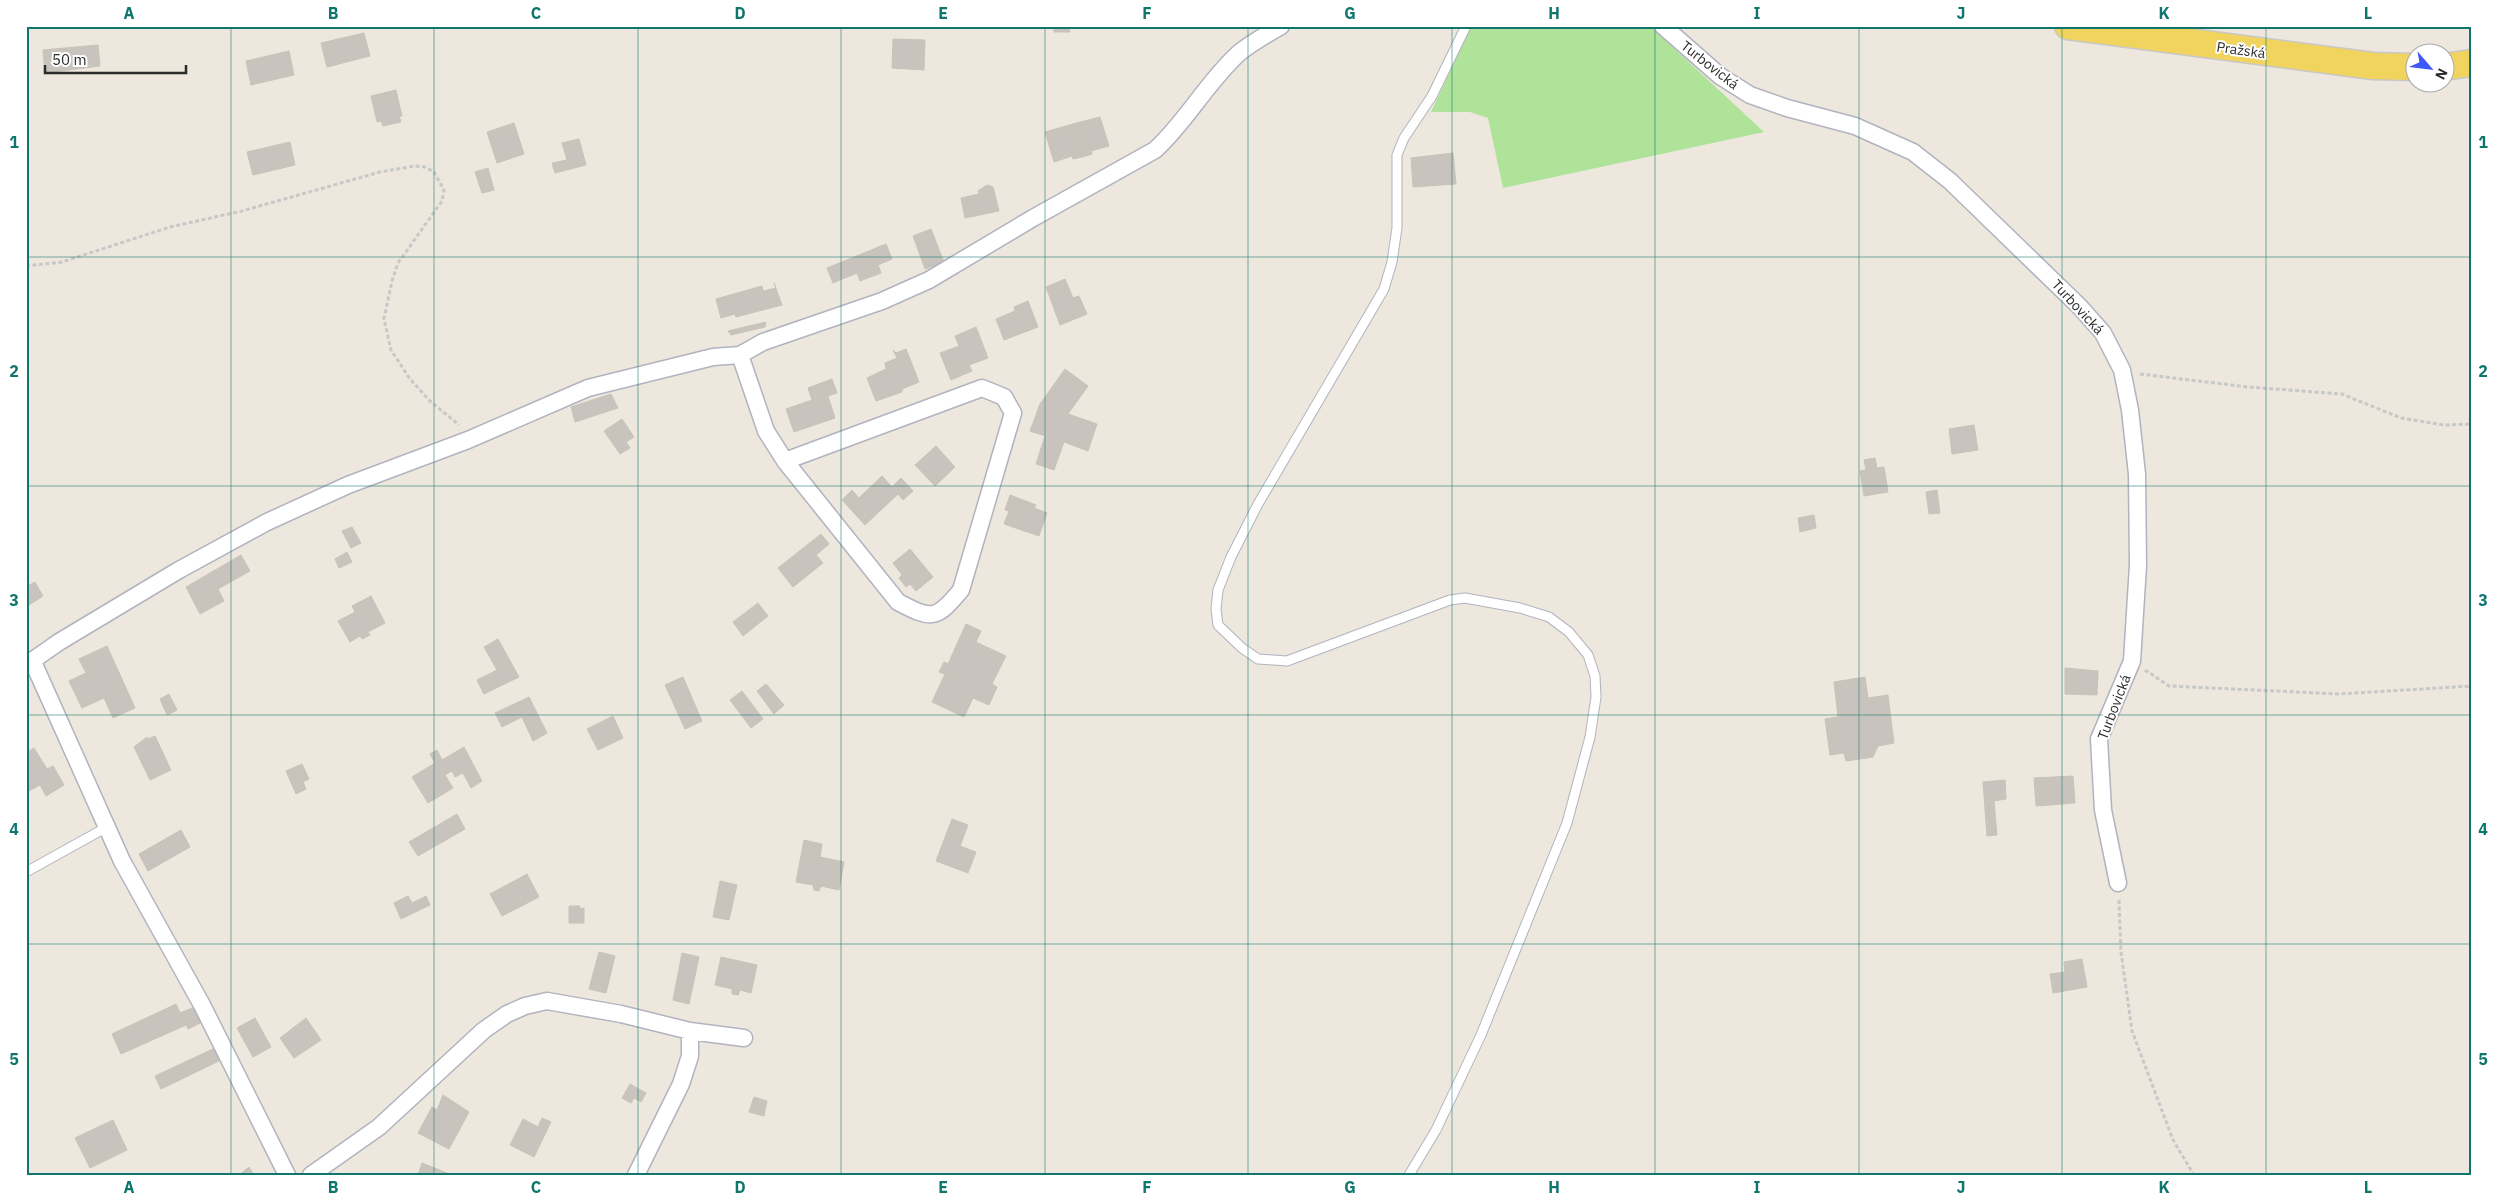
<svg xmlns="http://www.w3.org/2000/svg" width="2497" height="1201" font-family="'IBM Plex Sans',sans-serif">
<rect width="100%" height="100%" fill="#ede7dd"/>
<path fill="#b0e39a" d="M 1471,26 L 1650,26 L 1764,132 L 1503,188 L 1488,118 L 1470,112 L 1431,112 Z"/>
<path fill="#c8c4bd" stroke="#c8c3b7" d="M 1054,26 L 1069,26 L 1070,32 L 1054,32 Z
M 364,33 L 370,56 L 327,67 L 321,43 Z
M 893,39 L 925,40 L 924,70 L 892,68 Z
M 98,45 L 100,66 L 45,73 L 43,50 Z
M 289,51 L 294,75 L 251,85 L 246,61 Z
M 396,90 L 402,116 L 399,116 L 401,122 L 383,126 L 381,121 L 377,122 L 371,96 Z
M 1100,117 L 1109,146 L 1091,151 L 1092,154 L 1082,157 L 1073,124 Z
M 514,123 L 524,154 L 497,163 L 487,132 Z
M 1073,124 L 1082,157 L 1073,159 L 1072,156 L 1054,162 L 1045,132 Z
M 579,139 L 586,165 L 555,173 L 552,163 L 567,160 L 562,143 Z
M 290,142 L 295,165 L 253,175 L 247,152 Z
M 1453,153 L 1456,184 L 1413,187 L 1411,158 Z
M 488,168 L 494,190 L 482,193 L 475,172 Z
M 987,185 L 993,187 L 999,211 L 965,218 L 961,198 L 979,194 L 978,191 Z
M 931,229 L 944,262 L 925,269 L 913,236 Z
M 886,244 L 892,259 L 878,265 L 881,273 L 860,281 L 857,273 L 833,283 L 827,268 Z
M 1065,279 L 1073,298 L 1079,296 L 1087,314 L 1060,325 L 1046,287 Z
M 774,283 L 782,305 L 736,317 L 735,314 L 721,318 L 716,299 L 762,286 L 763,291 L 776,288 Z
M 1028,301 L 1038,327 L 1004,340 L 996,319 L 1015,311 L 1014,307 Z
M 766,322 L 765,327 L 731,335 L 728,331 Z
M 976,327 L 988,358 L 969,365 L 972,371 L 951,380 L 940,353 L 959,346 L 955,336 Z
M 906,349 L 919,382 L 902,389 L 902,392 L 876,401 L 867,378 L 886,369 L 885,363 L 897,358 L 893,350 L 896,353 Z
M 1065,369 L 1088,386 L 1068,414 L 1097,424 L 1088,451 L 1064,442 L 1054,470 L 1036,464 L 1045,436 L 1030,431 L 1040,404 Z
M 832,379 L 837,393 L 828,396 L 835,418 L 794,432 L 786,409 L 812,400 L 808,388 Z
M 611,394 L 618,408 L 575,422 L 571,407 Z
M 622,419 L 634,437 L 626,442 L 630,448 L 620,454 L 604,431 Z
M 1974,425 L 1978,450 L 1952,454 L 1949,429 Z
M 936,446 L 955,467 L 935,486 L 915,465 Z
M 1875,458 L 1877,468 L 1884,467 L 1888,492 L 1864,496 L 1860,471 L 1866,470 L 1864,460 Z
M 882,476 L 892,487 L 901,478 L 913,491 L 903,500 L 898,494 L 865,525 L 842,500 L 852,490 L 859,498 Z
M 1937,490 L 1940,513 L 1929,514 L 1926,492 Z
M 1010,495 L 1036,505 L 1034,508 L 1047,513 L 1039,536 L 1004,524 L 1009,511 L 1005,510 Z
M 1814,515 L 1816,528 L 1800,532 L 1798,518 Z
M 352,527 L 361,543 L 351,548 L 342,531 Z
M 821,534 L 829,544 L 816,555 L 823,563 L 793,587 L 778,568 Z
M 910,549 L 933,577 L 916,591 L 910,584 L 906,587 L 899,578 L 902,575 L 893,563 Z
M 347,552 L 352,562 L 339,568 L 335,559 Z
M 241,555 L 250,571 L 218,589 L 224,601 L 200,614 L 186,587 Z
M 35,582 L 43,596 L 26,607 L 26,587 Z
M 371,596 L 385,623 L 368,632 L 370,635 L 362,639 L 360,636 L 350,642 L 338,621 L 355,612 L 352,606 Z
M 758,603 L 768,616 L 743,636 L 733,622 Z
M 966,624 L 981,631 L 976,642 L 1006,656 L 992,684 L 997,687 L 989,705 L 973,698 L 964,717 L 932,702 L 945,674 L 939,672 L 944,662 L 948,664 Z
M 498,639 L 519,677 L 484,694 L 477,680 L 497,670 L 484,647 Z
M 107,646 L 135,708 L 113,718 L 104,698 L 82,708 L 69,681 L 86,673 L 79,659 Z
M 2065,668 L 2098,671 L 2097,695 L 2065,694 Z
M 683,677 L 702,721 L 685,729 L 665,685 Z
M 1865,677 L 1868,698 L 1888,695 L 1894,743 L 1878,746 L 1873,757 L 1846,761 L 1844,753 L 1830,755 L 1825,719 L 1838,717 L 1834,682 Z
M 766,684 L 784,705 L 774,714 L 757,691 Z
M 742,691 L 763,719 L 751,728 L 730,700 Z
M 169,694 L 177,710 L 167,715 L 160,699 Z
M 529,697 L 547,733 L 533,741 L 522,717 L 502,727 L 495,713 Z
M 613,716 L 623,738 L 598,750 L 587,729 Z
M 155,736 L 171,770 L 150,780 L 134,747 L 147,737 L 148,739 Z
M 464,747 L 482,781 L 471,788 L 463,773 L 455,777 L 452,771 L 445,775 L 453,788 L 428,803 L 412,777 L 435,763 L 430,754 L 437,750 L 442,760 Z
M 34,748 L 47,769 L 53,766 L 64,785 L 46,796 L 40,785 L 29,791 L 26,787 L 26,753 Z
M 302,764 L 309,779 L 303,782 L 306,789 L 296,794 L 286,771 Z
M 2073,776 L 2075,803 L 2036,806 L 2034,778 Z
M 2005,780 L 2006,799 L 1994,801 L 1997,835 L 1987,836 L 1983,782 Z
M 457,814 L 465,829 L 418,856 L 409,842 Z
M 952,819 L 968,825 L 960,846 L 976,852 L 968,873 L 936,861 Z
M 181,830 L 190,847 L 148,871 L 139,854 Z
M 804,840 L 822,844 L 820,857 L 844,862 L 839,890 L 821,886 L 819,891 L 814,890 L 813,885 L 796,882 Z
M 527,874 L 539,897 L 502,916 L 490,894 Z
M 720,881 L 737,885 L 729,920 L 713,917 Z
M 408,896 L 412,903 L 426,896 L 430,905 L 401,919 L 394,903 Z
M 569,906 L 580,906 L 580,909 L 584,908 L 584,923 L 569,923 Z
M 599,952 L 615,956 L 606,993 L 589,989 Z
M 682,953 L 699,957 L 689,1004 L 673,1000 Z
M 721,957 L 757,965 L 751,993 L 740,990 L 738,995 L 732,994 L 732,989 L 715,985 Z
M 2082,959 L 2087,987 L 2053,993 L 2050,974 L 2065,972 L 2064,962 Z
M 176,1004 L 186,1025 L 121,1054 L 112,1034 Z
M 195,1007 L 202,1022 L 188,1029 L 180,1013 Z
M 255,1018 L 271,1047 L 253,1057 L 237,1028 Z
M 306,1018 L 321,1040 L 294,1058 L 280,1038 Z
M 215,1048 L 221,1060 L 161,1089 L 155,1076 Z
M 630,1084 L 646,1093 L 641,1102 L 634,1098 L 631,1103 L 622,1098 Z
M 443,1095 L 469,1112 L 449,1149 L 418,1133 L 432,1107 L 437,1110 Z
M 754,1097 L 767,1101 L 764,1116 L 749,1112 Z
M 542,1118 L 551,1122 L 534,1157 L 510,1145 L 523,1119 L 538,1127 Z
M 113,1120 L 127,1150 L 90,1168 L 75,1138 Z
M 422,1163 L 452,1175 L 418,1175 Z
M 249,1167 L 254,1175 L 239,1175 Z"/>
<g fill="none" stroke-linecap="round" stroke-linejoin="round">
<defs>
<path id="service" d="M 26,872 L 107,827
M 1409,1175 L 1436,1130 L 1481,1035 L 1567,823 L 1590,737 L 1596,697 L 1595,676 L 1588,655 L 1569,632 L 1549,617 L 1520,608 L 1465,598 L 1450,600 L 1287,661 L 1258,659 L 1242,648 L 1218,625 L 1216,609 L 1218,590 L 1231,557 L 1258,504 L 1384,289 L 1392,262 L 1397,228 L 1397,155 L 1404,138 L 1432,96 L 1466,26"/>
<path id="minor" d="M 1663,26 L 1720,76 L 1750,95 L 1787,108 L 1855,126 L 1913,152 L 1950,181 L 2080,307 L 2103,333 L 2122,370 L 2130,410 L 2137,474 L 2138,565 L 2132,661 L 2099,739 L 2103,810 L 2118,883
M 740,355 L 766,431 L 785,461 L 898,602 C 932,620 936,620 961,590 L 1013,413 L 1004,397 L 982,388 L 785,461
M 33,662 L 122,861 L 202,1005 L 287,1175
M 26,665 L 59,642 L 179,570 L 267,522 L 348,485 L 468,440 L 588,388 L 713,357 L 740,355 L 763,342 L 882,301 L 929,280 L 1033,218 L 1155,150 C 1186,122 1207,82 1239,53 C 1251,43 1267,34 1281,26
M 690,1031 L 744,1038
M 311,1175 L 379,1127 L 484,1030 L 507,1014 L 525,1006 L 547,1001 L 621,1014 L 690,1031 L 690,1056 L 681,1084 L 636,1175"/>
<path id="primary" d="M 2068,26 L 2373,66 L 2414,67
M 2444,67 L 2471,63"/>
</defs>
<use href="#service" stroke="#b1b3bf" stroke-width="11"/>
<use href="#minor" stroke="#b1b3bf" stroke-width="19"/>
<use href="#primary" stroke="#c8c8c8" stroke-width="29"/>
<path stroke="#c8c8c8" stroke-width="3" stroke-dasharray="4 2.5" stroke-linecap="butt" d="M 26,266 L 62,262 L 170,227 L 242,211 L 380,172 L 415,166 L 425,167 L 434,172 L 444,190 L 442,201 L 398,263 L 392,281 L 384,319 L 391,350 L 410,379 L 430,401 L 459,425
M 2140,374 L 2248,387 L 2342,394 L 2401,418 L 2444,425 L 2471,424
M 2145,670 L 2169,686 L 2339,694 L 2471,686
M 2119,900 L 2121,952 L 2132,1031 L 2173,1140 L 2194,1175"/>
<use href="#service" stroke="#fff" stroke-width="9"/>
<use href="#minor" stroke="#fff" stroke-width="16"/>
<use href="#primary" stroke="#f1d45e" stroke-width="26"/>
</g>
<path fill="none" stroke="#0f766e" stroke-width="1" stroke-opacity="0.55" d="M 231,26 L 231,1175M 434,26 L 434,1175M 638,26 L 638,1175M 841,26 L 841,1175M 1045,26 L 1045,1175M 1248,26 L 1248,1175M 1452,26 L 1452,1175M 1655,26 L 1655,1175M 1859,26 L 1859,1175M 2062,26 L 2062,1175M 2266,26 L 2266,1175M 26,257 L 2471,257M 26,486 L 2471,486M 26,715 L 2471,715M 26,944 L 2471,944"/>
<g text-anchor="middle" stroke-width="4" stroke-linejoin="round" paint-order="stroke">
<g font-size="14" fill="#2b2b2b" stroke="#fff">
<text transform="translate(2241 50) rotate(8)" y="5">Pražská</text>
<text transform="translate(1710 65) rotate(38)" y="5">Turbovická</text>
<text transform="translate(2078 307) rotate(47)" y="5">Turbovická</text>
<text transform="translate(2114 707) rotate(-69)" y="5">Turbovická</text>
</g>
</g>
<rect width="2497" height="1201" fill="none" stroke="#ffffff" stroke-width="55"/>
<g transform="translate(2430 68) rotate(118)"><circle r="24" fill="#ffffff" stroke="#aaaaaa"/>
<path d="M0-4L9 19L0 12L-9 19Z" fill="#3d59fa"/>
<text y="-8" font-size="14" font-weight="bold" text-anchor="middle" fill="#2b2b2b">N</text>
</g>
<path d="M45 65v8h141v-8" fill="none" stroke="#2b2b2b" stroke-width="2.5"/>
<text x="52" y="65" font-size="15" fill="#2b2b2b" stroke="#ffffff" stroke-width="4" paint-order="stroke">50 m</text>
<rect x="28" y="28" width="2442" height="1146" fill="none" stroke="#0f766e" stroke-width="2"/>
<g font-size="16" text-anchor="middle" font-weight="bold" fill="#0f766e">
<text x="129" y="19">A</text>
<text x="333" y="19">B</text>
<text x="536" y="19">C</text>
<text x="740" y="19">D</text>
<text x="943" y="19">E</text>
<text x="1147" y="19">F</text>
<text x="1350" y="19">G</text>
<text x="1554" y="19">H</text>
<text x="1757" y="19">I</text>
<text x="1961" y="19">J</text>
<text x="2164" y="19">K</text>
<text x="2368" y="19">L</text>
<text x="14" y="148">1</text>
<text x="2483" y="148">1</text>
<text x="14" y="377">2</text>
<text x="2483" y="377">2</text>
<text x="14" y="606">3</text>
<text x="2483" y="606">3</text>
<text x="14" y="835">4</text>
<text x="2483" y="835">4</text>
<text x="14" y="1065">5</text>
<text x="2483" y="1065">5</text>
<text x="129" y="1193">A</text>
<text x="333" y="1193">B</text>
<text x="536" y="1193">C</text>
<text x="740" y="1193">D</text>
<text x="943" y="1193">E</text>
<text x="1147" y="1193">F</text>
<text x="1350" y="1193">G</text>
<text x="1554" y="1193">H</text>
<text x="1757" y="1193">I</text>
<text x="1961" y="1193">J</text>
<text x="2164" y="1193">K</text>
<text x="2368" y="1193">L</text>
</g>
</svg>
